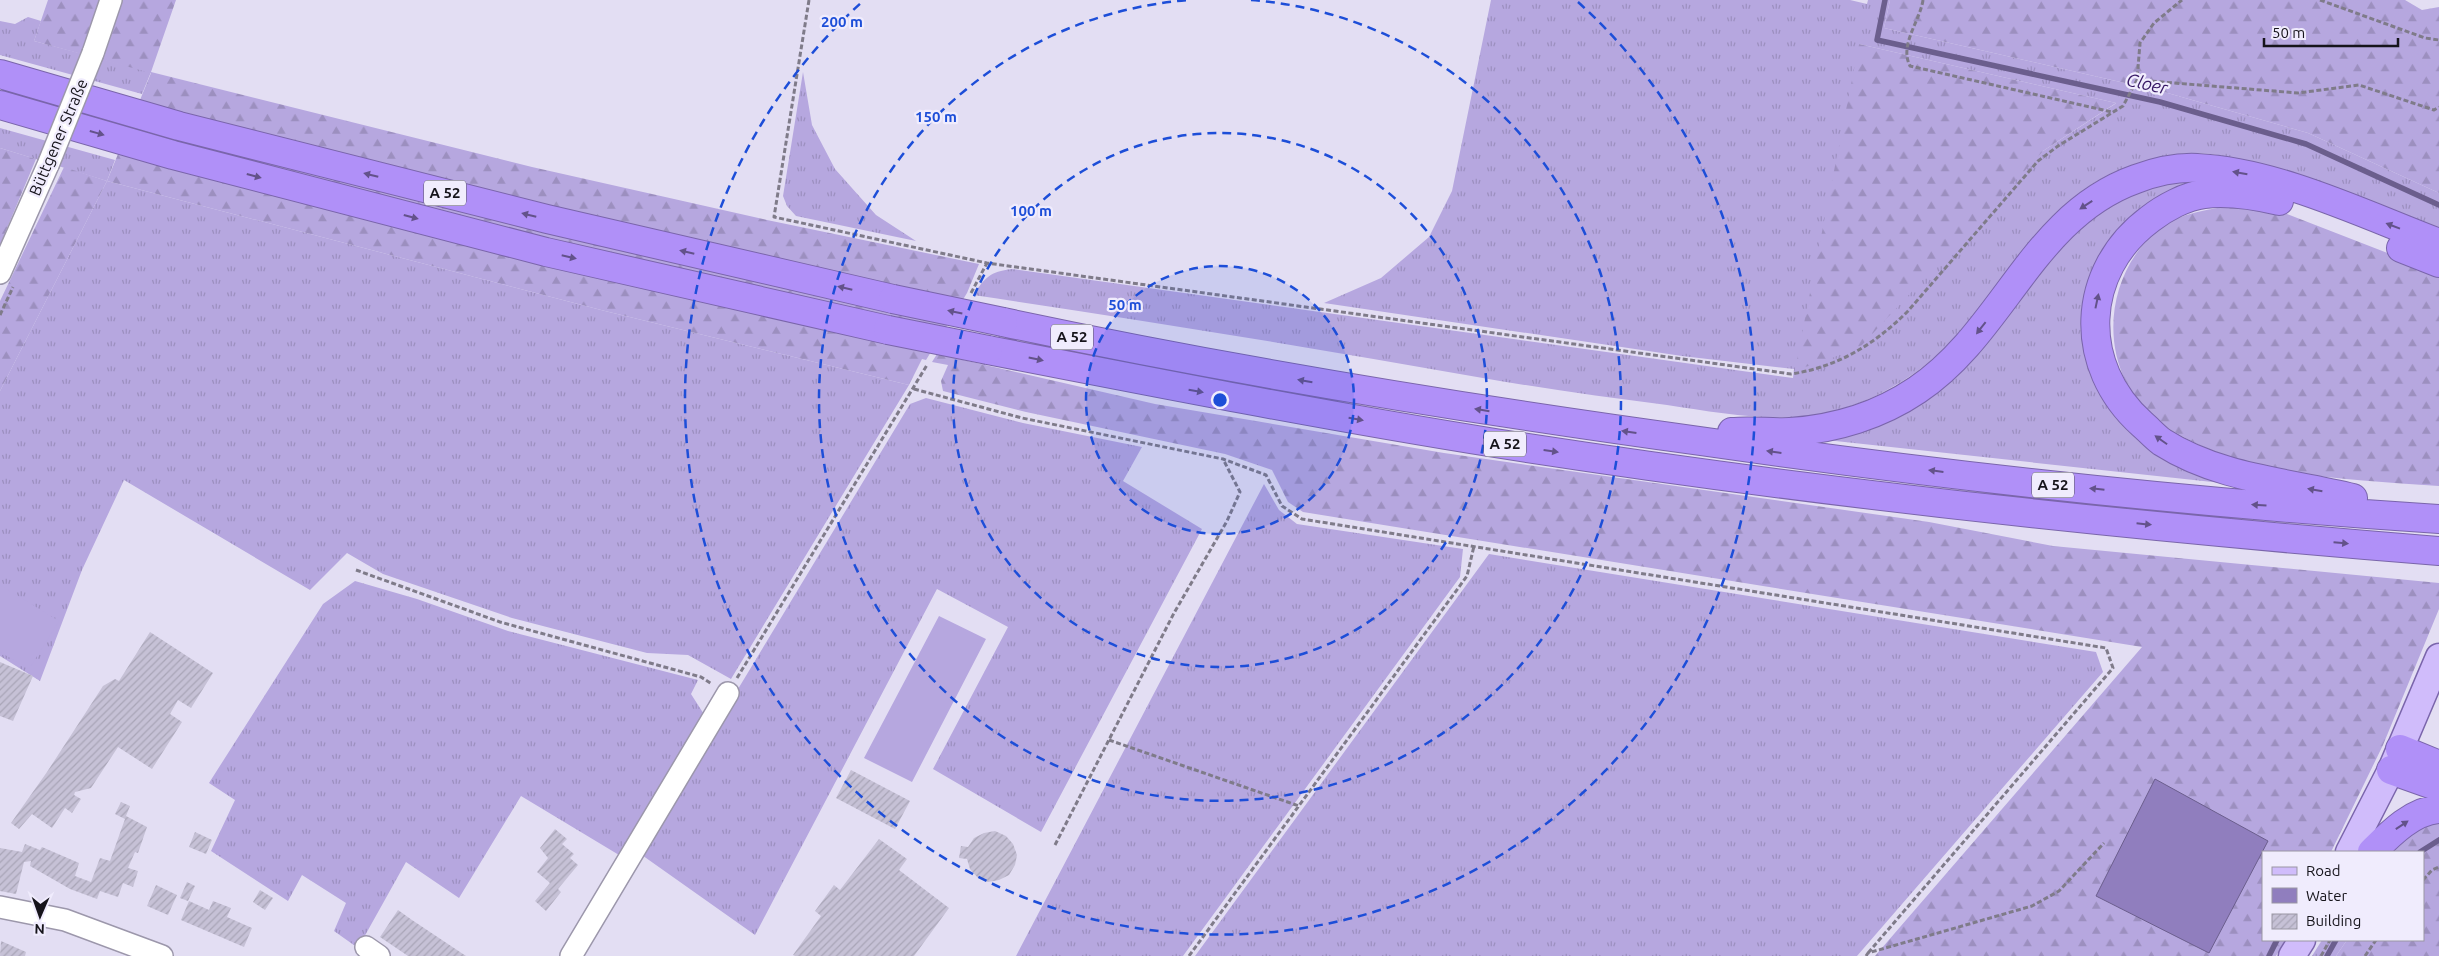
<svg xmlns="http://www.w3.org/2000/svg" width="2439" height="956" font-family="Ubuntu,sans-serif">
<defs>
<pattern id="grass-tufts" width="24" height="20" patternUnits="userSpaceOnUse" patternTransform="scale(1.25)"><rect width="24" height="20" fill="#b6a7df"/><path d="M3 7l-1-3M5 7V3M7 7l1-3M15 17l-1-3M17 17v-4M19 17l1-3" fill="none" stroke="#9c8fbf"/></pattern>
<pattern id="forest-firs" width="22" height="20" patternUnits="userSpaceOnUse" patternTransform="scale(1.25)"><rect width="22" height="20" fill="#b6a7df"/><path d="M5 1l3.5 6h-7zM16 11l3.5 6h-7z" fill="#9c8fbf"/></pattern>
<pattern id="building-hatch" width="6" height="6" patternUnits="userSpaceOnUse" patternTransform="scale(1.25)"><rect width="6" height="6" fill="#c6c1d6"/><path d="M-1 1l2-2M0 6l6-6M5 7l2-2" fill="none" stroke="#a9a5b7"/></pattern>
</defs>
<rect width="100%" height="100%" fill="#e3def3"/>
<path fill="url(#grass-tufts)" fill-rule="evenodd" d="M 1491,0 L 1850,0 L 1867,4 L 1868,0 L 1890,0 L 1884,28 L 2164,92 L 2308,133 L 2439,193 L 2439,232 C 2402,217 2365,203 2327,189 C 2286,173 2242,155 2197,153 C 2173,153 2149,159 2127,167 C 2037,200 2003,293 1937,355 C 1903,386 1855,410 1809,416 C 1761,421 1714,412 1667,405 C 1603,397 1540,388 1477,377 C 1309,347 1142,320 973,295 C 986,277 989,272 1012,269 L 1793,378 L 1794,369 L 1682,356 L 1324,303 L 1381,278 L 1429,237 L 1452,191 ZM 1859,44 L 2116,103 L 2115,104 L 2043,151 Z
M 28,17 L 41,21 L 34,41 L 151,72 L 142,94 L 0,55 L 0,21 L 15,24 Z
M 803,72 L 812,125 L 835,169 L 876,215 L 916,241 L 796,216 L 787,206 L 783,196 Z
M 0,128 L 115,160 L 107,181 L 605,311 L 909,385 L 731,679 L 688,655 L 647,653 L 512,618 L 383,574 L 347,553 L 310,590 L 124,480 L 82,570 L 40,681 L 0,656 L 0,391 L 107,181 L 0,148 Z
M 2194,175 L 2202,187 L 2107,255 L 2101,384 L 2240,485 L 1817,439 L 1883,416 L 2045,255 L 2118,192 Z
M 926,398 L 1023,423 L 1142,447 L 1123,481 L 1202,529 L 1041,832 L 933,769 L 1008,627 L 937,589 L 755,935 L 639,853 L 910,404 Z
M 1264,484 L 1279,510 L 1297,524 L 1463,549 L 1460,577 L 1183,956 L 1016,956 Z
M 1489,554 L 2096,652 L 2103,672 L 1857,956 L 1195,956 Z
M 355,581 L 417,599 L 508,631 L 698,680 L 691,694 L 707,719 L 624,858 L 521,796 L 459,898 L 406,862 L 358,948 L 334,931 L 346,903 L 302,875 L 288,901 L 211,851 L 235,800 L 209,783 L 323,604 Z
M 2322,940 L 2347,940 L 2336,956 L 2312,956 Z"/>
<path fill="url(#forest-firs)" d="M 48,0 L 176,0 L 151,72 L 532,167 L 767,220 L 979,264 L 967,293 L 926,360 L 922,359 L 909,385 L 605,311 L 107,181 L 0,391 L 0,301 L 64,167 L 107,181 L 151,73 L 34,41 Z
M 1890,0 L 2405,0 L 2422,10 L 2439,7 L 2439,193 L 2308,133 L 2164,92 L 1884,28 Z
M 1859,44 L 2116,103 L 2043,151 L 1862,345 L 1818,364 L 1795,369 Z
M 0,148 L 36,159 L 0,245 Z
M 2236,205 L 2287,214 L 2439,273 L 2439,486 C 2347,479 2245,478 2165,426 C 2099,382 2098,287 2152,235 C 2174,213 2206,210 2236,205 Z
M 937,354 L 1155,404 L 1444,453 L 1929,522 L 2053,546 L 2439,583 L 2439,609 L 2383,745 L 2331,852 L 2263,852 L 2263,940 L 2285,940 L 2276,956 L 1875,956 L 2142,647 L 1303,512 L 1288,502 L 1272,470 L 1225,454 L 1026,412 L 943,391 L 941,381 L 948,365 L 932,362 Z
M 2439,819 L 2439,956 L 2336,956 L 2347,940 L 2423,940 L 2423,852 L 2389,852 L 2395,840 Z"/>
<path fill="#b6a7df" d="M 0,585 L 59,621 L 29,669 L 0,652 Z
M 939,616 L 986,639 L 912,782 L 864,758 Z"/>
<path fill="#907ebe" stroke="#6b5e8d" d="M 2155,779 L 2268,841 L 2209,953 L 2096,896 Z"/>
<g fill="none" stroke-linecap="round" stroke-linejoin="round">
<path stroke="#6b5e8d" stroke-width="5.5" d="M 1885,0 L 1877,40 L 2160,102 L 2306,144 L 2439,205
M 2420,852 L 2439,840
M 2269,956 L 2277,940
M 2327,956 L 2336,940"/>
</g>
<path fill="url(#building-hatch)" d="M 150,632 L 213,673 L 191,708 L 178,700 L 170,714 L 182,722 L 152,769 L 118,747 L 91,788 L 75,792 L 74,795 L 81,799 L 72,813 L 65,808 L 52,828 L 32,814 L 19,829 L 11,823 L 47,772 L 103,686 L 115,679 L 119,681 Z
M 0,662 L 33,676 L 13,721 L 0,716 Z
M 851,770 L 910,801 L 895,829 L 836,798 Z
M 121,802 L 130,806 L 126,816 L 147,827 L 138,853 L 135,852 L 128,868 L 138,871 L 133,887 L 123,883 L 118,897 L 100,891 L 97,899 L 70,889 L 30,866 L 31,861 L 24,862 L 16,894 L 0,891 L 0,848 L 22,852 L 25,844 L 40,850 L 42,847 L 79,863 L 75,876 L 91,882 L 100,858 L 110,861 L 125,819 L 115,814 Z
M 555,829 L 567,839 L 562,844 L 574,854 L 570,858 L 578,865 L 558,889 L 561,892 L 546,911 L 535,901 L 550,883 L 537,872 L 548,858 L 540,848 Z
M 995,831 L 1006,836 L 1013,844 L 1017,855 L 1015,865 L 1009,875 L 999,880 L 988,882 L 978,878 L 970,869 L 967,859 L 959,858 L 961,846 L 968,847 L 974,838 L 984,833 Z
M 195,832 L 212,840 L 206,854 L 189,847 Z
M 879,839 L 907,859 L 899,870 L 949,908 L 941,919 L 914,956 L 795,956 L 793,955 L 821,916 L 815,911 L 834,885 L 840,890 Z
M 187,882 L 195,886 L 188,901 L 180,898 Z
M 156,885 L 177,895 L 168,915 L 147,906 Z
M 260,890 L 273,898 L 265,910 L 253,902 Z
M 189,901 L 209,910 L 213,901 L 231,908 L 227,917 L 252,928 L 244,947 L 181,920 Z
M 398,910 L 412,920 L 466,956 L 408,956 L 380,937 Z
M 1,941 L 26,952 L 25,956 L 0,956 Z"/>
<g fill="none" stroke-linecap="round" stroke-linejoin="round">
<defs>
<path id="minor" d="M 93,53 L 111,0
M 0,273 L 48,165
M 0,907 L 65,920 L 162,956
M 366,947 L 379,956
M 571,956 L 728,693"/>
<path id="major" d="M 2349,852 L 2391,770 L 2439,657
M 2292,956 L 2302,940"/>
<path id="highway" d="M 0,74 L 179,126 L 547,219 L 893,299
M 0,105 L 173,155 L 546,252 L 888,330
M 2279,201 C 2254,195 2230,191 2204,194 C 2186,196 2164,208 2150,219 C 2080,271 2077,366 2142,424 C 2149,430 2155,437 2162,442 C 2220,479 2289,482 2353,498
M 2401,248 L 2439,263
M 1003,322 C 1233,371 1466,409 1700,441 C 1945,476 2192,503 2439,519
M 988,350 C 1157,383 1326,416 1495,443 C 1808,492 2123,526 2439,551
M 1732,432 C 1751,430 1771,433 1790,432 C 1835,429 1880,415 1917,390 C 2004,332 2032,216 2136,179 C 2155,172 2176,167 2197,168 C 2277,172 2363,214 2439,243
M 2400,749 L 2439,765
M 2391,770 L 2439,787
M 2372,852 C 2390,834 2412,811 2439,809"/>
</defs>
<use href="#minor" stroke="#9c97ab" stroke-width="24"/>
<use href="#major" stroke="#7a65ab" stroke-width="29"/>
<use href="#highway" stroke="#7a65ab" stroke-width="30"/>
<path stroke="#7f7b89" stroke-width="3" stroke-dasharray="5 2.5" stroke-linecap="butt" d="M 809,0 L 774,217 L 987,263 L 1791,374 C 1838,367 1875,344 1908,311 L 2038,161 L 2058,146 L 2123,106 L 2137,80 L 2140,43 L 2154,23 L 2182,0
M 1923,0 C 1920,21 1899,45 1910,66 L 2112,112
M 2320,0 L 2425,38 L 2439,40
M 2137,80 L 2298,93 L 2359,85 L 2434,110 L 2439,107
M 971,293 L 987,263
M 0,315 L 13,287
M 914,389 L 1022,418 L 1223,459 L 1266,475 L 1282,506 L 1302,519 L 2106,648 L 2113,668 L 1868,953
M 356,570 L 500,622 L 701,677 L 712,684
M 737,678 L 927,365
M 1109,740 L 1299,806
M 1055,845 L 1174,613 L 1227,521 L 1240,492 L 1223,459
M 2423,880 L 2432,870 L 2439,867
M 1189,956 L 1467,576 L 1474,546
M 1866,956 L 1868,953 L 2032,906 L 2059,891 L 2104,843
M 2321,956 L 2330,940
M 2365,956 L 2376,940"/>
<use href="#minor" stroke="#fff" stroke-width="21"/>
<use href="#major" stroke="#d0bcfb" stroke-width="26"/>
<use href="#highway" stroke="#b090f8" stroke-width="28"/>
<defs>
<path id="minor-bridge" d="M 48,165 L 93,53"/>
<path id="highway-bridge" d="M 893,299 L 1003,322
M 888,330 L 988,350"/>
</defs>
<use href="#minor-bridge" stroke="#9c97ab" stroke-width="24" stroke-linecap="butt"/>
<use href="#highway-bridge" stroke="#7a65ab" stroke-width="30" stroke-linecap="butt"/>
<use href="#minor-bridge" stroke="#fff" stroke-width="21"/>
<use href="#highway-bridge" stroke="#b090f8" stroke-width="28"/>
</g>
<defs><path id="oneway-solid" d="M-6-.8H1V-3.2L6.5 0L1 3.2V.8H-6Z" transform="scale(1.25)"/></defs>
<g fill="#63528a">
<use href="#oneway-solid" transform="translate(97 133) rotate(16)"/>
<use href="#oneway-solid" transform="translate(2240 173) rotate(-170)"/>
<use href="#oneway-solid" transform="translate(371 175) rotate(-166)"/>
<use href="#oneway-solid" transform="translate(254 176) rotate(15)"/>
<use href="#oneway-solid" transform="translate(2086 205) rotate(147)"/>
<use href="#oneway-solid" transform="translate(529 215) rotate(-166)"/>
<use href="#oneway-solid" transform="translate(411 217) rotate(15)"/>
<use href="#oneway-solid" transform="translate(2393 226) rotate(-159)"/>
<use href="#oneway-solid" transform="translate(687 252) rotate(-167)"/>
<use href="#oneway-solid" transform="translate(569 257) rotate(13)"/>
<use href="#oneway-solid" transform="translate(845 288) rotate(-167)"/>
<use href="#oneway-solid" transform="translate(2097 301) rotate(-78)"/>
<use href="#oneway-solid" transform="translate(955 312) rotate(-168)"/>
<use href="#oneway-solid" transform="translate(1981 328) rotate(128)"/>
<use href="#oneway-solid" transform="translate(1036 359) rotate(12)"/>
<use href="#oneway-solid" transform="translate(1305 381) rotate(-170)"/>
<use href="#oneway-solid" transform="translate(1196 391) rotate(10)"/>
<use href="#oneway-solid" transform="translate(1482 410) rotate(-171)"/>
<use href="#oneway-solid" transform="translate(1356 419) rotate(10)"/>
<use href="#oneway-solid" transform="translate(1629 432) rotate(-172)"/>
<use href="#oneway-solid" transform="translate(2161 440) rotate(-145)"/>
<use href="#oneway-solid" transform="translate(1551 451) rotate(8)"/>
<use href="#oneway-solid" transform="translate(1774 452) rotate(-172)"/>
<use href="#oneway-solid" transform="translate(1936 471) rotate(-173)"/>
<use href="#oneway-solid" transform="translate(2097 489) rotate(-174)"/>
<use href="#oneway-solid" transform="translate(2315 490) rotate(-170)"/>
<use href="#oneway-solid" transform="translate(2259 505) rotate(-176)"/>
<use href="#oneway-solid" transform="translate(2144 524) rotate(6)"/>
<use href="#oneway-solid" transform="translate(2341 543) rotate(5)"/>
<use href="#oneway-solid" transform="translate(2402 825) rotate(-34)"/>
</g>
<circle cx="1220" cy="400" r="134" fill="#1d4ed8" fill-opacity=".12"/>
<g fill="none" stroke="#1d4ed8" stroke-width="2.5" stroke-dasharray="9 6">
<circle cx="1220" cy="400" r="134"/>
<circle cx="1220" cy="400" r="267"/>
<path d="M1251 0A401 401 0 1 1 1189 0"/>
<path d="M1578 2A535 535 0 1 1 862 2"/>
</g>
<g text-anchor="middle" stroke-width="4.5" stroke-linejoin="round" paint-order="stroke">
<g fill="#f0ecfd" stroke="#57555f" stroke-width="1">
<rect x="424" y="180.5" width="42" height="25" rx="4"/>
<rect x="1051" y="324.5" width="42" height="25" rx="4"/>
<rect x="1484" y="431.5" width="42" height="25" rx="4"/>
<rect x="2032" y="472.5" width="42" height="25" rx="4"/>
</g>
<g font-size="15" font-weight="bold" fill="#16141b">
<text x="445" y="198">A 52</text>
<text x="1072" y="342">A 52</text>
<text x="1505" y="449">A 52</text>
<text x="2053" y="490">A 52</text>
</g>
<g font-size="16" fill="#16141b" stroke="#f0ecfd">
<text transform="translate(58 137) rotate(-67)" y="6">Büttgener Straße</text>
</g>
<g font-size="18" font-style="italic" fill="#371865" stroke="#f0ecfd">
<text transform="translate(2147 84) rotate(13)" y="6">Cloer</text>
</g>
</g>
<circle cx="1220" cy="400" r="8" fill="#1d4ed8" stroke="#f0ecfd" stroke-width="2.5"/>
<g font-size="15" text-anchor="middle" font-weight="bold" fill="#1d4ed8" stroke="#f0ecfd" stroke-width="4.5" stroke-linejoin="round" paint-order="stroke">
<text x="842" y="27">200 m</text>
<text x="936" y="122">150 m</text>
<text x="1031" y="216">100 m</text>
<text x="1125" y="310">50 m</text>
</g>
<rect x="2262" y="851" width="162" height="90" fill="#f0ecfd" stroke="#9996a3"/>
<rect x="2272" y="867" width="25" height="8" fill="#d0bcfb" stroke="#9996a3"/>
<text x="2306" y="876" font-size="15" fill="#16141b">Road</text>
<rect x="2272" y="888" width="25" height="15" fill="#907ebe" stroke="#9996a3"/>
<text x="2306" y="901" font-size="15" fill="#16141b">Water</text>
<rect x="2272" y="914" width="25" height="15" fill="url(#building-hatch)" stroke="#9996a3"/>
<text x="2306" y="926" font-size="15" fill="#16141b">Building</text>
<g transform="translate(40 916) rotate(182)" stroke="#f0ecfd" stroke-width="4" paint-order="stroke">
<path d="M0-4L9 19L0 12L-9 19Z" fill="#16141b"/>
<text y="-8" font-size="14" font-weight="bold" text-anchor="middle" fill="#16141b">N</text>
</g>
<path d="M2264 38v8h134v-8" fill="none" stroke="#16141b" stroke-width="2.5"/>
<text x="2272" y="38" font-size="15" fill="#16141b" stroke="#f0ecfd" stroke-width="4" paint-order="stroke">50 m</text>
</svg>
